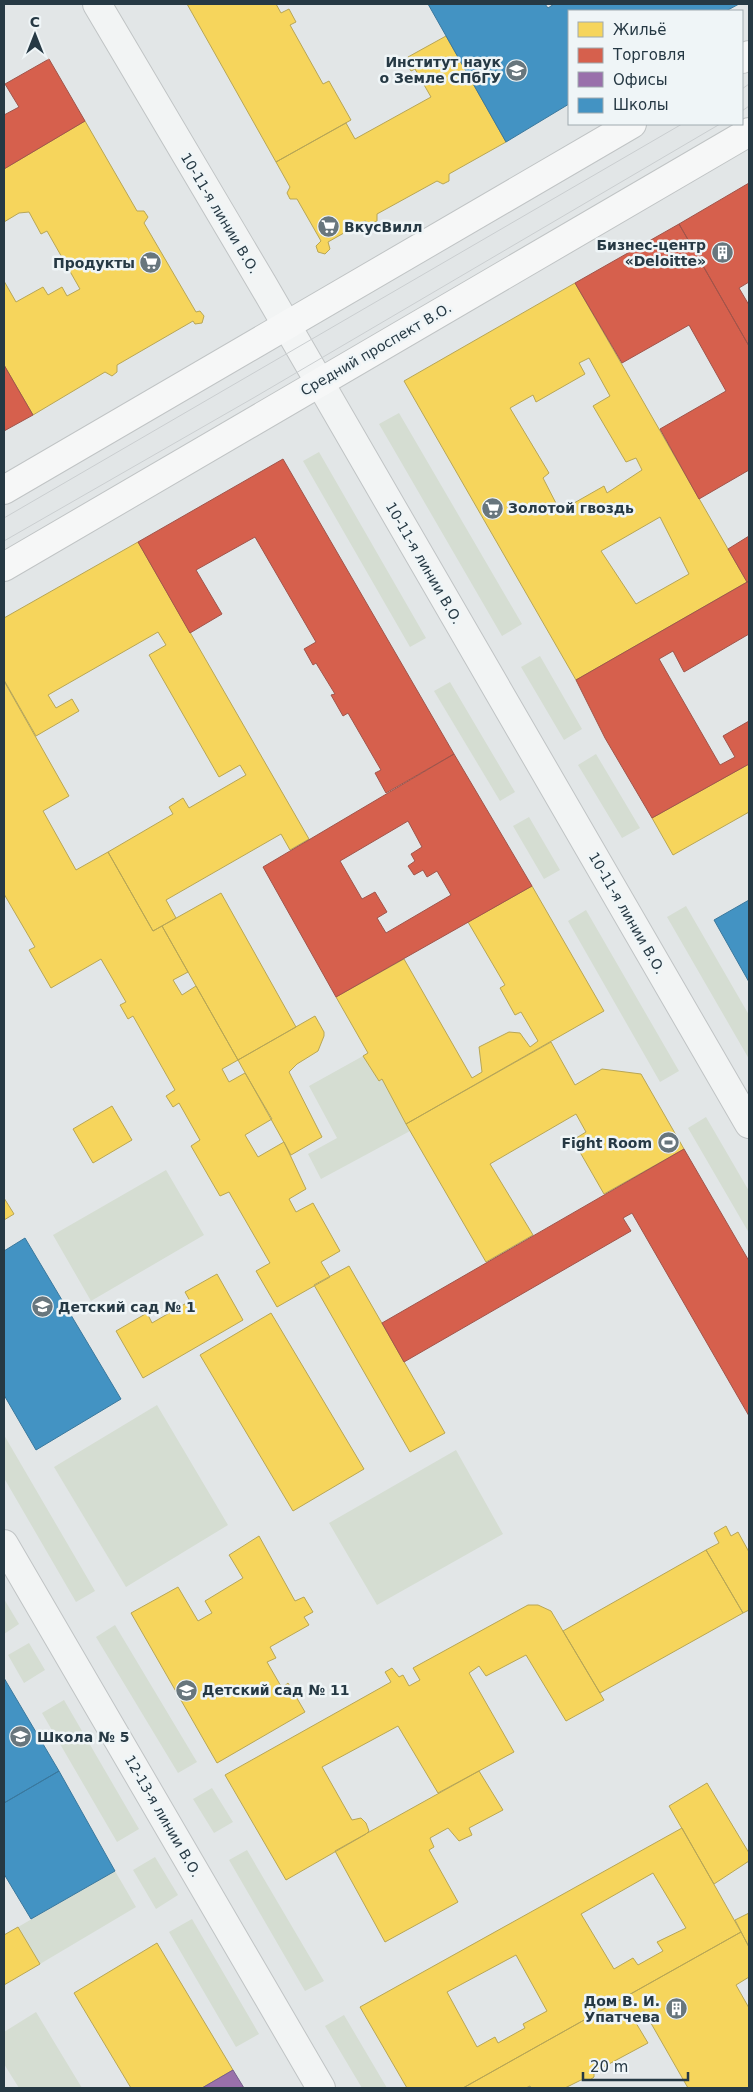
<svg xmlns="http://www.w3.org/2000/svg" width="753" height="2092" font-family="'DejaVu Sans',sans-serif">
<rect width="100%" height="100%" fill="#e2e6e7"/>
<path fill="#d5ddd2" d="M 399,413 L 522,624 L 502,636 L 379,424 Z
M 319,452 L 426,638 L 410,647 L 303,461 Z
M 540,656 L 582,729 L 564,740 L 521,667 Z
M 450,682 L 515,792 L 500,801 L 434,691 Z
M 596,754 L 640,828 L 622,838 L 578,765 Z
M 529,817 L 560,870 L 544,879 L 513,826 Z
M 686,906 L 749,1015 L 749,1059 L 667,917 Z
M 586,910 L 679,1071 L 660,1082 L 568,921 Z
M 363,1056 L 379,1081 L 382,1079 L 410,1131 L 321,1179 L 308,1154 L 337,1138 L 309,1086 Z
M 706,1117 L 749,1191 L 749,1233 L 688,1128 Z
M 166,1170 L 204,1235 L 91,1301 L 53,1235 Z
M 157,1405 L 228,1525 L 126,1587 L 54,1467 Z
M 4,1435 L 95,1591 L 76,1602 L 4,1478 Z
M 456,1450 L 503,1534 L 377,1605 L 329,1523 Z
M 4,1599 L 19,1624 L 4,1634 Z
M 115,1625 L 197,1762 L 178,1773 L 96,1637 Z
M 29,1643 L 45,1670 L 24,1683 L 8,1655 Z
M 64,1700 L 139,1829 L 117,1842 L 42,1713 Z
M 212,1788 L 233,1822 L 214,1833 L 193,1799 Z
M 247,1850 L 324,1981 L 305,1991 L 229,1860 Z
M 155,1857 L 178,1895 L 156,1909 L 133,1870 Z
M 115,1871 L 136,1907 L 40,1964 L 18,1927 Z
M 192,1919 L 259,2034 L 236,2047 L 169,1932 Z
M 36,2012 L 82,2088 L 19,2088 L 4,2064 L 4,2032 Z
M 344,2015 L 387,2088 L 362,2088 L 325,2026 Z"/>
<path fill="#f6d55c" stroke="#b8a655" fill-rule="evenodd" d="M 187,4 L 276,4 L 281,13 L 289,9 L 296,22 L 290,25 L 323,84 L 329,81 L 351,120 L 276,162 Z
M 446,36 L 506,142 L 449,174 L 449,181 L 443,184 L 437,181 L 377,214 L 377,221 L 371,224 L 365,221 L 328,242 L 330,249 L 325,254 L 318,252 L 316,246 L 321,241 L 297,199 L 290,199 L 287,193 L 290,187 L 276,162 L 346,123 L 355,139 L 431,97 L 415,69 L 411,71 L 408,66 L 411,64 L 408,57 Z
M 85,121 L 137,211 L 144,211 L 148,217 L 144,223 L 196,312 L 200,311 L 204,316 L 202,323 L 195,324 L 193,321 L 117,365 L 117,372 L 112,376 L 105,372 L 33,415 L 4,365 L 4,281 L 16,302 L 43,287 L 48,295 L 62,287 L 67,296 L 80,289 L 47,231 L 41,234 L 29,212 L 19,213 L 4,222 L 4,169 Z
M 575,283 L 747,582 L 576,680 L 404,381 ZM 589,358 L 610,396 L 593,406 L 626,462 L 636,458 L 642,470 L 607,493 L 604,486 L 560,511 L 543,478 L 549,473 L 510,408 L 533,395 L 536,402 L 585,374 L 579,363 ZM 660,517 L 689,574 L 636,604 L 601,551 Z
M 138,542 L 309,839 L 290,850 L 281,834 L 166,900 L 176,918 L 153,931 L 108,852 L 173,814 L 169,807 L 183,798 L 189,808 L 246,775 L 240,765 L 219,777 L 149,655 L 166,645 L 158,632 L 48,695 L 56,708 L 72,699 L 79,711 L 36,736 L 4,680 L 4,618 Z
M 4,681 L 69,796 L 43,811 L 76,870 L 108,852 L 153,931 L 162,926 L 188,972 L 173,980 L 182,995 L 196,986 L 238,1060 L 222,1069 L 229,1082 L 245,1073 L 272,1119 L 245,1135 L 258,1157 L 284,1142 L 306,1189 L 289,1199 L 296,1212 L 313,1203 L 340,1251 L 321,1262 L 330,1277 L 277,1307 L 256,1271 L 270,1263 L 229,1192 L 220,1196 L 191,1146 L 200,1140 L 179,1103 L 173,1107 L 166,1096 L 175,1090 L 133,1016 L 128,1019 L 120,1005 L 126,1002 L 101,959 L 51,988 L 29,950 L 35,947 L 4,894 Z
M 749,764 L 749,812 L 673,855 L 652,818 Z
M 532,886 L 604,1011 L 406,1124 L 382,1079 L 379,1081 L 363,1056 L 368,1053 L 336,997 L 404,959 L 472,1078 L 482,1072 L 479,1047 L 509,1032 L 520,1033 L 530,1047 L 538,1041 L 521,1012 L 515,1015 L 500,988 L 505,985 L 468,922 Z
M 221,893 L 296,1027 L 238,1060 L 162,926 Z
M 315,1016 L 324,1032 L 324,1036 L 318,1051 L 297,1064 L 289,1072 L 322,1137 L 291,1155 L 238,1060 Z
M 551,1042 L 575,1085 L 602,1069 L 641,1074 L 684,1149 L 604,1194 L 573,1140 L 586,1132 L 576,1114 L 490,1164 L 533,1235 L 486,1262 L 406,1124 Z
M 112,1106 L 132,1140 L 93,1163 L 73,1129 Z
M 4,1198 L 14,1214 L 4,1220 Z
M 349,1266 L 445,1433 L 410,1452 L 314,1285 Z
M 217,1274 L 243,1320 L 143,1378 L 116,1331 L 147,1313 L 152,1323 L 190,1301 L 185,1292 Z
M 271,1313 L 364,1469 L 293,1511 L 200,1355 Z
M 726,1526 L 731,1536 L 738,1532 L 749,1552 L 749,1610 L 743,1613 L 706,1550 L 719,1543 L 714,1533 Z
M 259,1536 L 295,1601 L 304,1597 L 313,1612 L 304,1617 L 309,1625 L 270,1647 L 276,1658 L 267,1662 L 282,1688 L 288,1683 L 305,1712 L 217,1763 L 131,1613 L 178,1587 L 198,1621 L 212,1613 L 205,1601 L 243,1578 L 229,1555 Z
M 706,1550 L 743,1613 L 600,1693 L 563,1631 Z
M 528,1605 L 538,1605 L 551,1611 L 604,1700 L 566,1721 L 526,1655 L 486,1676 L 479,1666 L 469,1673 L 514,1752 L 438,1793 L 398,1726 L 322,1767 L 352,1820 L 361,1818 L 366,1823 L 369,1831 L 366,1834 L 286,1880 L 225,1775 L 391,1682 L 385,1672 L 392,1668 L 399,1677 L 403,1675 L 409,1686 L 420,1680 L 413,1668 Z
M 479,1771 L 503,1810 L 469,1828 L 472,1835 L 459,1841 L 448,1828 L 430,1838 L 434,1847 L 429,1850 L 458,1902 L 385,1942 L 335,1851 Z
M 707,1783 L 749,1853 L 749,1861 L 714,1884 L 669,1806 Z
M 682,1828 L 741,1932 L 463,2088 L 407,2088 L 360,2007 ZM 653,1873 L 686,1928 L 657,1942 L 663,1951 L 638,1965 L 633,1958 L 614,1969 L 581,1914 ZM 516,1955 L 547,2011 L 523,2024 L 525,2028 L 498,2043 L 495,2037 L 477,2047 L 447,1992 Z
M 749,1913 L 749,1947 L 735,1920 Z
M 18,1927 L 40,1964 L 4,1985 L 4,1935 Z
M 741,1932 L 749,1947 L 749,1977 L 736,1985 L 749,2008 L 749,2088 L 688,2088 L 644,2011 L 633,2018 L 648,2043 L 594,2072 L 594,2077 L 590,2080 L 581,2080 L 565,2088 L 531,2088 L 530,2086 L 526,2088 L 463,2088 Z
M 157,1943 L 233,2070 L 202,2088 L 131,2088 L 74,1993 Z"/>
<path fill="#d6604d" stroke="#a1544a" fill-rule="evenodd" d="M 49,59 L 85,121 L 4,169 L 4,115 L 19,107 L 5,84 Z
M 749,183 L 749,282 L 739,288 L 749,305 L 749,346 L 679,224 Z
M 679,224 L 749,346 L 749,470 L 699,499 L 660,429 L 726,391 L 689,325 L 622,363 L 575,283 Z
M 4,365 L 33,415 L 4,431 Z
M 283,459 L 454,754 L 386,793 L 375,773 L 381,770 L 348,713 L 343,716 L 331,695 L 335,694 L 316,663 L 313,665 L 304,649 L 316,642 L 255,537 L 196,570 L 222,614 L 190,633 L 138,542 Z
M 749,536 L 749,581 L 747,582 L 728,549 Z
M 749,581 L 749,634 L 684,672 L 673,651 L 659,659 L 720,765 L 735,757 L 723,736 L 749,721 L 749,764 L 652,818 L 605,738 L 576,680 Z
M 454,754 L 532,886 L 336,997 L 263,867 ZM 408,821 L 422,847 L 411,854 L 415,861 L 408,866 L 414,875 L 423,870 L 427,877 L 437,871 L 451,895 L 386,933 L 377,918 L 387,912 L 375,892 L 362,899 L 340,861 Z
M 684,1149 L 749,1261 L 749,1416 L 632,1213 L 623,1218 L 631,1231 L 404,1362 L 382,1323 Z"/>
<path fill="#9970ab" stroke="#76608c" d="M 233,2070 L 244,2088 L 202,2088 Z"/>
<path fill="#4393c3" stroke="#3a789d" d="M 428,4 L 545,4 L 548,8 L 554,4 L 739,4 L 726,11 L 569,11 L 569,104 L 506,142 Z
M 749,900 L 749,982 L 714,920 Z
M 25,1238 L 121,1399 L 36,1450 L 4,1395 L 4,1251 Z
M 4,1678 L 59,1771 L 4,1803 Z
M 59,1771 L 115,1871 L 31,1919 L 4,1874 L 4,1803 Z"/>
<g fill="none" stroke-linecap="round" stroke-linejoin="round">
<defs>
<path id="minor" d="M 97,4 L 262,283 L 749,1124
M 4,1544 L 321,2088"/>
<path id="secondary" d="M 742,59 L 749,55
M 4,490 L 632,124
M 4,567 L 749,132"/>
</defs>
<use href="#minor" stroke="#c0c4c5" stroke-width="30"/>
<use href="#secondary" stroke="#c0c4c5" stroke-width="30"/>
<use href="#minor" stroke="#f2f4f4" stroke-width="28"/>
<use href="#secondary" stroke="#f6f7f7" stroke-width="28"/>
<path stroke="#caced0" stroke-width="1" d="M 742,89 L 749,84
M 742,111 L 749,106
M 4,518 L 682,124
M 4,541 L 255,397 L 720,124"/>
</g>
<defs>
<symbol id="university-disc" viewBox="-11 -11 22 22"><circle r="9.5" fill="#68767d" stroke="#eff5f7"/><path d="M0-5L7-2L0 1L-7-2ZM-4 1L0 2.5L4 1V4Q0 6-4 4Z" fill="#fff"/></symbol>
<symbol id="supermarket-disc" viewBox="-11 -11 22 22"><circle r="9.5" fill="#68767d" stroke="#eff5f7"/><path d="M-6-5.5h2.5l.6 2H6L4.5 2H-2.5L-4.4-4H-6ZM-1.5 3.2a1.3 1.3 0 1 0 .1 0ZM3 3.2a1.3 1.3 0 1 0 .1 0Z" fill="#fff"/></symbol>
<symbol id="building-disc" viewBox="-11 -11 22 22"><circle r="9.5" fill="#68767d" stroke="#eff5f7"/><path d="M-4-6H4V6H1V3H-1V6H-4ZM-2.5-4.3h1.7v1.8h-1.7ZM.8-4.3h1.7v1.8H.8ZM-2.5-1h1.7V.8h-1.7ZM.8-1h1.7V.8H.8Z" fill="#fff"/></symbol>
<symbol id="stadium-disc" viewBox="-11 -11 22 22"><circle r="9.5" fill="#68767d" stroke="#eff5f7"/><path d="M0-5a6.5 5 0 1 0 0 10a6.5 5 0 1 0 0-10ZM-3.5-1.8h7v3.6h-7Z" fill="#fff"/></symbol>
<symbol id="school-disc" viewBox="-11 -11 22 22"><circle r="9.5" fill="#68767d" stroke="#eff5f7"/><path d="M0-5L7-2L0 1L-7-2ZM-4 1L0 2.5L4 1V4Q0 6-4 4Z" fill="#fff"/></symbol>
</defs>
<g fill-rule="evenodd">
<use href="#university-disc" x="504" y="58" width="25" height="25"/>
<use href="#supermarket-disc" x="316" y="214" width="25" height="25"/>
<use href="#building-disc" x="710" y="240" width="25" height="25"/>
<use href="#supermarket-disc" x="138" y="250" width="25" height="25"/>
<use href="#supermarket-disc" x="480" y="496" width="25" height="25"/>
<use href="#stadium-disc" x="656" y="1130" width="25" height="25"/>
<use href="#school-disc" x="30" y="1294" width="25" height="25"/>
<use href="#school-disc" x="174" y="1678" width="25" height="25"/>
<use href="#school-disc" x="8" y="1724" width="25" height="25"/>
<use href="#building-disc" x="664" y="1996" width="25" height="25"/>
</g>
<g text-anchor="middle" stroke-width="5" stroke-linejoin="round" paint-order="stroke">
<g font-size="14" font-weight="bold" fill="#263944" stroke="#eff5f7" text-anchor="end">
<text x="501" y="67">Институт наук<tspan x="501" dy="16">о Земле СПбГУ</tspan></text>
<text x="344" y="232" text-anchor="start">ВкусВилл</text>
<text x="706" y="250">Бизнес-центр<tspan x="706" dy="16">«Deloitte»</tspan></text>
<text x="135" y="268">Продукты</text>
<text x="508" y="513" text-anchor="start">Золотой гвоздь</text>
<text x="652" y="1148">Fight Room</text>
<text x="58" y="1312" text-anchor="start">Детский сад № 1</text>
<text x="202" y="1695" text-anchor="start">Детский сад № 11</text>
<text x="37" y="1742" text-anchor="start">Школа № 5</text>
<text x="660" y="2006">Дом В. И.<tspan x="660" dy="16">Упатчева</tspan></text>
</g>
<g font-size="14" fill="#263944" stroke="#eff5f7">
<text transform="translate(220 213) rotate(59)" y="5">10-11-я линии В.О.</text>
<text transform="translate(376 349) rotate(-30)" y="5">Средний проспект В.О.</text>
<text transform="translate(424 563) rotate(60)" y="5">10-11-я линии В.О.</text>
<text transform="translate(627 913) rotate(60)" y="5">10-11-я линии В.О.</text>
<text transform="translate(163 1816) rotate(60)" y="5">12-13-я линии В.О.</text>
</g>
</g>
<rect width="753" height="2092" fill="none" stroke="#263944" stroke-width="10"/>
<rect x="568" y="10" width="175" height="115" fill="#eff5f7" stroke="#9faaaf"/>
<rect x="578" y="22" width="25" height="15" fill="#f6d55c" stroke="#9faaaf"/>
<text x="613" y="35" font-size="15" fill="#263944">Жильё</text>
<rect x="578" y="48" width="25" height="15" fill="#d6604d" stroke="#9faaaf"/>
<text x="613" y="60" font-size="15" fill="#263944">Торговля</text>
<rect x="578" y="72" width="25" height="15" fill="#9970ab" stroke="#9faaaf"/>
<text x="613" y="85" font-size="15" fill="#263944">Офисы</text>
<rect x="578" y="98" width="25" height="15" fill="#4393c3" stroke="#9faaaf"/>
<text x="613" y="110" font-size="15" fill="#263944">Школы</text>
<g transform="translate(35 35)" stroke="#eff5f7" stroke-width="4" paint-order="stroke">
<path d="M0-4L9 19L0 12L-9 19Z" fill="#263944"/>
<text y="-8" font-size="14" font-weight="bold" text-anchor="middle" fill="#263944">С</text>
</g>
<path d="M583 2072v8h105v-8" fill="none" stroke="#263944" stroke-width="2.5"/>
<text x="590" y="2072" font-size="15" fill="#263944" stroke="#eff5f7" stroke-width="4" paint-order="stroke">20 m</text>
</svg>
